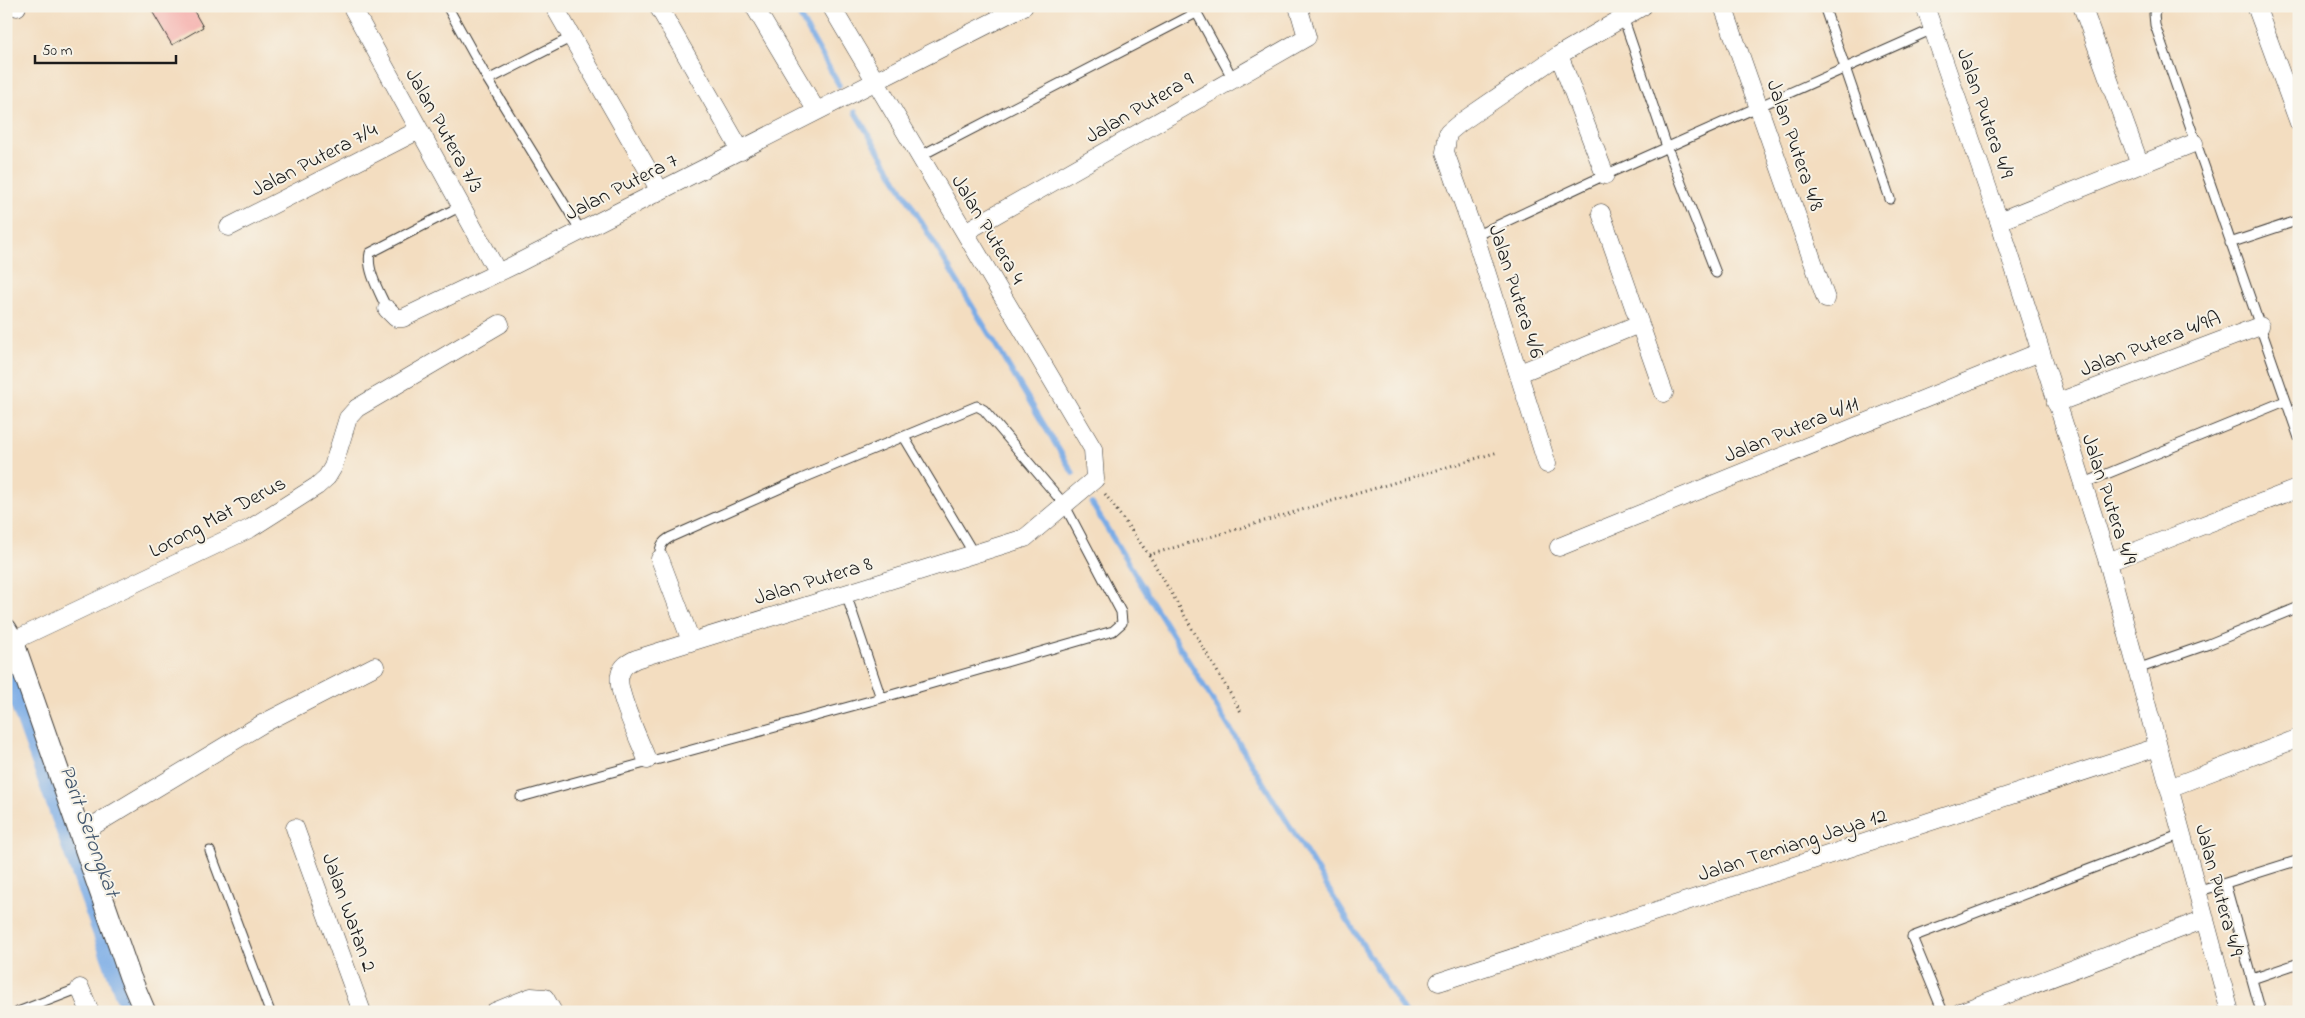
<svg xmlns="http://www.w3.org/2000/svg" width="2305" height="1018" font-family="'Indie Flower',sans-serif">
<rect width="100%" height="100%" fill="#f7f3e8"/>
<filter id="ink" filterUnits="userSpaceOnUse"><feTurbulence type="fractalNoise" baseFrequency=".02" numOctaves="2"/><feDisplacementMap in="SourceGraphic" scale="10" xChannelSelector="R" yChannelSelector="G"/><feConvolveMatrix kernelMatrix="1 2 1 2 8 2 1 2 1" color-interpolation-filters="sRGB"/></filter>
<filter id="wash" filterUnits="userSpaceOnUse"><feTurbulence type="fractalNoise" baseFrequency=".0096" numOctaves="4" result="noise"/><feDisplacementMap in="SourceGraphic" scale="20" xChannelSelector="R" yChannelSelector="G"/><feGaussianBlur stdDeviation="1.12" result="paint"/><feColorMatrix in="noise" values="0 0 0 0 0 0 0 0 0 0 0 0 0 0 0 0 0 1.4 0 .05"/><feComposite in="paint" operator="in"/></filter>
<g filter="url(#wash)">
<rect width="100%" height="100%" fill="#f3ddc0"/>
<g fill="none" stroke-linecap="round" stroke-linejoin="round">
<path stroke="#7aace6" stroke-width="5.5" d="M 794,6 L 839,85
M 855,112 L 1073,473
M 1092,504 L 1404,1012"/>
<path stroke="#7aace6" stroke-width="20" d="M 6,664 L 131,1012"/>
</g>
<g id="blocks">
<path fill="#f5afac" d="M 149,6 L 191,6 L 203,27 L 172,45 Z"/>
</g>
</g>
<g filter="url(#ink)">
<use href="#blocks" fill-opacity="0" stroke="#3c3935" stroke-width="1"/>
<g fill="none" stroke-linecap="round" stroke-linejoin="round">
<defs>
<path id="service" d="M 447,6 L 488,80 L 581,231
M 1193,6 L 1233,79
M 1824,6 L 1890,199
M 2158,6 L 2154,14 L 2155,25 L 2299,438
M 1623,17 L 1667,147 L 1716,273
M 488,80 L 572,37
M 920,156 L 1196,13
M 1475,236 L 1605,175 L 1933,29
M 2230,243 L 2299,220
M 387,309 C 380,293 366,270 370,253 L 461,206
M 904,437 L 974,554
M 2082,484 L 2285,401
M 846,594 L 881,698
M 2137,669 L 2209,644 L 2299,607
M 521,797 L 881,698 L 1113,631 L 1122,623 L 1121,612 L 1064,504 L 984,410 L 977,406 L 801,479 L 671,537 C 661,542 659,548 660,559
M 210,851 L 270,1012
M 2225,883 L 2261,1012
M 2197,892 L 2299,860
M 2252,979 L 2299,963
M 18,1012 L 80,988
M 1943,1012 L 1912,937 L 2182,834"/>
<path id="minor" d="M 16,6 L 17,7
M 554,6 L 660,191
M 658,6 L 741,151
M 754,6 L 816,110
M 1723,6 L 1826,299
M 1925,6 L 1999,221 L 2108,562 L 2230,1012
M 2082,6 L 2140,165
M 2256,6 L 2299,123
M 353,9 L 498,273
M 1559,55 L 1605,175
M 1601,213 L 1664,393
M 1999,221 L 2194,143
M 229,227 L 419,130
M 965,232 L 1307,37 L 1298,6
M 387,309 L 396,318 L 403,318 L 514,265 L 1024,6
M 1520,373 L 1639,324
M 2056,403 L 2260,326
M 1547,464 L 1475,236 L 1445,152 L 1448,133 L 1460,123 L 1559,55 L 1643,6
M 1559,547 L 2040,352
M 660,559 L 691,641
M 2108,562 L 2299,488
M 13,641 L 251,528 L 317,486 L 327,477 L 333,467 L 348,418 L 357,408 L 500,324
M 647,760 C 641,743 615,690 620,675 C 622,666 628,663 636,659 L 1025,538 L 1095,479 L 1093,449 L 831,6
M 2169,788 L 2299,738
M 295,828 L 362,1012
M 81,833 L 262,724 L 375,666
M 1439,982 L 2158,747
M 80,988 L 90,1012
M 494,1012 L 531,997 L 545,998 L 553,1012
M 1961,1012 L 2205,919"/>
<path id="tertiary" d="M 6,629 L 13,641 L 130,977 L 145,1012"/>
</defs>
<use href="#service" stroke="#3c3935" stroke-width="11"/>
<use href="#minor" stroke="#3c3935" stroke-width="19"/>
<use href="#tertiary" stroke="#3c3935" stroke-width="23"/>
<path stroke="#3c3935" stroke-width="3" stroke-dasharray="1 4" stroke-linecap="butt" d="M 1105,494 L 1149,555 L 1241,712
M 1149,555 L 1498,452"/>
<use href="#service" stroke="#fff" stroke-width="9"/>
<use href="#minor" stroke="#fff" stroke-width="18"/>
<use href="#tertiary" stroke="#fff" stroke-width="21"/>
</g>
</g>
<g text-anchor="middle" stroke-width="4" stroke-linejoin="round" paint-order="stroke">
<g font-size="21" fill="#1c1c1c" stroke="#f7f3e8">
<text transform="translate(1139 107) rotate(-30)" y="7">Jalan Putera 9</text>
<text transform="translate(1986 113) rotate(71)" y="7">Jalan Putera 4/9</text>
<text transform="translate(445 130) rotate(61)" y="7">Jalan Putera 7/3</text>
<text transform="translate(1796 145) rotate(71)" y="7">Jalan Putera 4/8</text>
<text transform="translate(314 159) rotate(-27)" y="7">Jalan Putera 7/4</text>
<text transform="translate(621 186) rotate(-27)" y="7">Jalan Putera 7</text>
<text transform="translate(989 229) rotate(59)" y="7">Jalan Putera 4</text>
<text transform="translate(1517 291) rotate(72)" y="7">Jalan Putera 4/6</text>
<text transform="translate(2150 343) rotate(-21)" y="7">Jalan Putera 4/9A</text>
<text transform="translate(1791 429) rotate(-22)" y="7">Jalan Putera 4/11</text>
<text transform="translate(2110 499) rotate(72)" y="7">Jalan Putera 4/9</text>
<text transform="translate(217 516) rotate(-28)" y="7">Lorong Mat Derus</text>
<text transform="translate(813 580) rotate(-17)" y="7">Jalan Putera 8</text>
<text transform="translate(1792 844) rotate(-18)" y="7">Jalan Temiang Jaya 12</text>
<text transform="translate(2220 890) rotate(75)" y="7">Jalan Putera 4/9</text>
<text transform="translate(350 912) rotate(70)" y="7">Jalan Watan 2</text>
</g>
<g font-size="22" font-style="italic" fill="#42566d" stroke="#f7f3e8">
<text transform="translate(91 830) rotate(70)" y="8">Parit Setongkat</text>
</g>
</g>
<rect width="2305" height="1018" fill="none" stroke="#f7f3e8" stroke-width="25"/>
<path d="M35 55v8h141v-8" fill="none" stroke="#1c1c1c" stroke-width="2.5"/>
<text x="42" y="55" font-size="15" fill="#1c1c1c" stroke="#f7f3e8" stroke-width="4" paint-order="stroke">50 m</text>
</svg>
